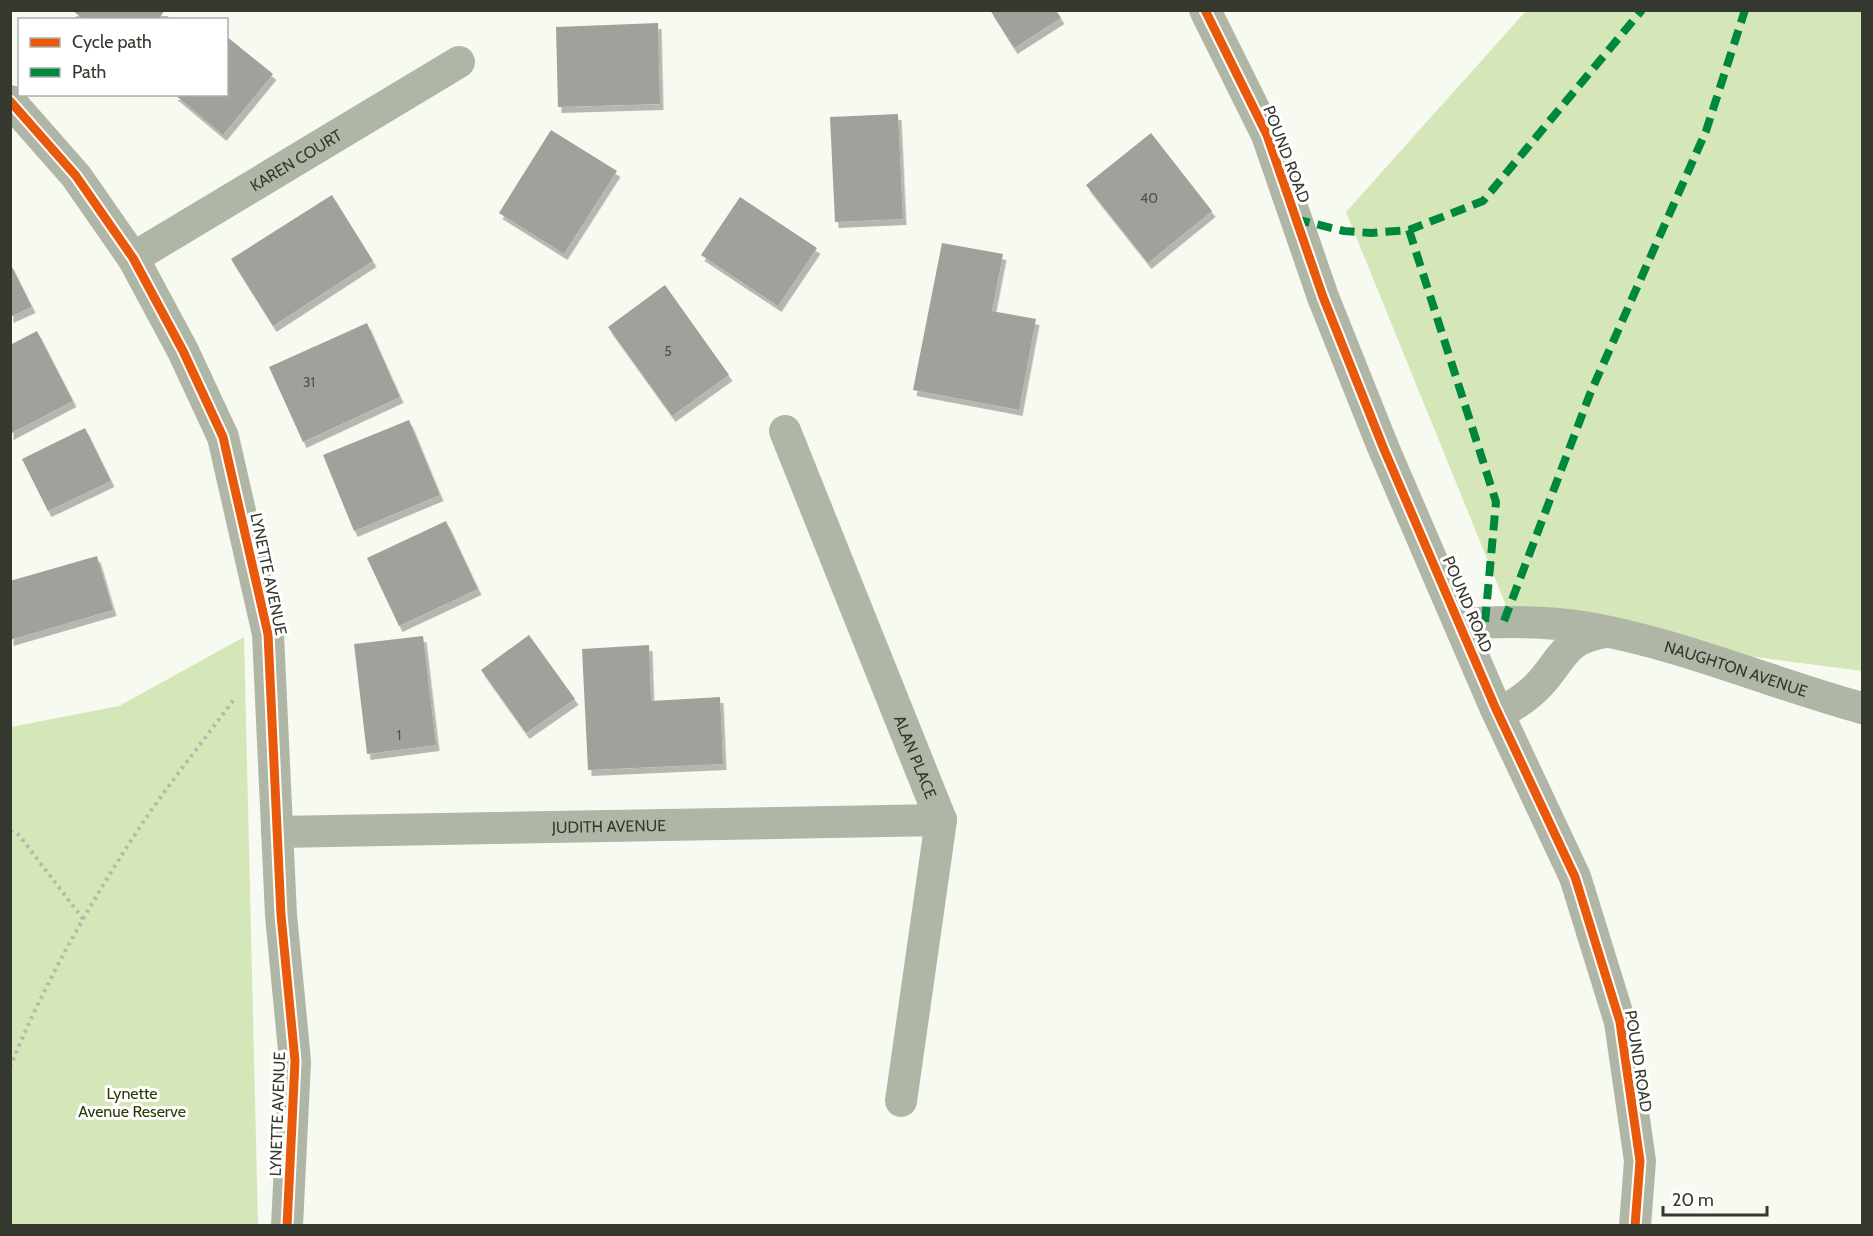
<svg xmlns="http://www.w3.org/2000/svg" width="1873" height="1236" font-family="Cabin,sans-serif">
<defs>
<filter id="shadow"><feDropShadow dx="3.5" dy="6" stdDeviation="0" flood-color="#0004"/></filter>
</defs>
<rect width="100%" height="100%" fill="#f6faf0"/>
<path fill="#d5e6b8" d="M 1526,11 L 1862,11 L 1862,671 L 1514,625 L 1346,212 Z
M 244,637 L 258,1225 L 11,1225 L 11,727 L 119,706 Z"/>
<path fill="#9fa29a" filter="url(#shadow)" d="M 72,10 L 165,10 L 158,20 L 84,20 Z
M 990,10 L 1056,10 L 1061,18 L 1014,48 Z
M 658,23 L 660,104 L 558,107 L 556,27 Z
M 226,36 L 273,74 L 223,135 L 174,94 L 226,94 Z
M 898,114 L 903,219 L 835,222 L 830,117 Z
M 551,130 L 617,171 L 564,254 L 499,213 Z
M 1151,133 L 1212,211 L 1148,263 L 1086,185 Z
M 332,195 L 373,261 L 273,326 L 231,259 Z
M 740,197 L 817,248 L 778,306 L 701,255 Z
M 942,243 L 1003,254 L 992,311 L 1036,319 L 1019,410 L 913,390 Z
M 10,263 L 32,307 L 10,317 Z
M 665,285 L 729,375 L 672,416 L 608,327 Z
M 367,323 L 400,397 L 303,442 L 269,367 Z
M 37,331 L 73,401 L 10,434 L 10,345 Z
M 409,420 L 440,495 L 354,531 L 323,455 Z
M 85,428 L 111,481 L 48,511 L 22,459 Z
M 446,521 L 478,589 L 399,626 L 367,558 Z
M 97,556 L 113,610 L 10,640 L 10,581 Z
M 529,635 L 575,699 L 526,733 L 481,670 Z
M 423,636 L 436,745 L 367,754 L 354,644 Z
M 649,645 L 651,701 L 720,697 L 723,764 L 588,770 L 582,649 Z"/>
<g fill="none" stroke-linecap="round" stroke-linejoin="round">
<path stroke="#b5b9ad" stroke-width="4" stroke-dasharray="3 4.5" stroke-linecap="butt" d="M 10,831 L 19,835 L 83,919
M 10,1067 C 45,981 96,892 148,815 C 176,775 206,737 235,698"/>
<g stroke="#b0b6a6" stroke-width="32">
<path d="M 1205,10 L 1267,135 L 1323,297 L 1383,447 L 1495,707 L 1575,877 L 1620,1022 L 1640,1161 L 1635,1226"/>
<path d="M 10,101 L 76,176 L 133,258 L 183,351 L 223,437 L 268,634 L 281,915 L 295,1061 L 287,1226"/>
<path id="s1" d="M 133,258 L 459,62"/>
<path id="s2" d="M 785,431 L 941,820 L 901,1101"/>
<path id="s3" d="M 1460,624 C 1501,621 1544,621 1584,627 C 1679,643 1770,683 1862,708"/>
<path d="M 1499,714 C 1516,704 1532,694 1544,679 C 1566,652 1568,638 1606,632"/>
<path id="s4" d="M 277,832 L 941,820"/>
</g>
<path stroke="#00873e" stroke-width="8" stroke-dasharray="15 8" stroke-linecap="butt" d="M 1295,219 L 1344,231 L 1371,233 L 1409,230 L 1483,201 L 1642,10
M 1409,230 L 1496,502 L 1485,622
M 1504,621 L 1590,394 L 1706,131 L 1745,10"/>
<defs>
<path id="cycleway" d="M 1205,10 L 1267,135 L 1323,297 L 1383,447 L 1495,707 L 1575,877 L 1620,1022 L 1640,1161 L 1635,1226
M 10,101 L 76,176 L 133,258 L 183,351 L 223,437 L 268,634 L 281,915 L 295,1061 L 287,1226"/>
</defs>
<use href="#cycleway" stroke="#fff" stroke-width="13"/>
<use href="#cycleway" stroke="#e8590c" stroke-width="9"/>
</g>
<g text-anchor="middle" stroke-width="6" stroke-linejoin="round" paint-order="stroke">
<g font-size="14" fill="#4f5249">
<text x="1149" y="203">40</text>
<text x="668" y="356">5</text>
<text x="309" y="387">31</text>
<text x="399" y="740">1</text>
</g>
<g font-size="16" fill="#34382e" stroke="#fff">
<text transform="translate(1287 154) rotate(69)" y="6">POUND ROAD</text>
<text dy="6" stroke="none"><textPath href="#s1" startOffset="190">KAREN COURT</textPath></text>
<text transform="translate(269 574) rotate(78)" y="6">LYNETTE AVENUE</text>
<text transform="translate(1468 604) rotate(67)" y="6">POUND ROAD</text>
<text dy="6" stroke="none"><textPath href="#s3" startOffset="282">NAUGHTON AVENUE</textPath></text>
<text dy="6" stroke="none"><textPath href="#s2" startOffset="351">ALAN PLACE</textPath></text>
<text dy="6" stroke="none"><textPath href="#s4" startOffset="332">JUDITH AVENUE</textPath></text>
<text transform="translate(1639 1061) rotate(81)" y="6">POUND ROAD</text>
<text transform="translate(277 1114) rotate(-88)" y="6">LYNETTE AVENUE</text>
</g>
<g font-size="16" fill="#2c3c03" stroke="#fff">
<text x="132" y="1099">Lynette<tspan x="132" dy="18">Avenue Reserve</tspan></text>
</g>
</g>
<rect width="1873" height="1236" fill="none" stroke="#34382e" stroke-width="24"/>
<rect x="18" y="18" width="210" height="78" fill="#ffffff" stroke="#aeafab" stroke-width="1.5"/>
<rect x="30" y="38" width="30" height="9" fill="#e8590c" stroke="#aeafab" stroke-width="1.5"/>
<text x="72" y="48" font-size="18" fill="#34382e">Cycle path</text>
<rect x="30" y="68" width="30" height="9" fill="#00873e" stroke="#aeafab" stroke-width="1.5"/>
<text x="72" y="78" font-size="18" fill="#34382e">Path</text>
<path d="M1663 1206v9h104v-9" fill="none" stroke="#34382e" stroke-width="3"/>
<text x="1672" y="1206" font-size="18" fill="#34382e" stroke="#ffffff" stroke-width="4.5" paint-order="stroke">20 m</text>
</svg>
